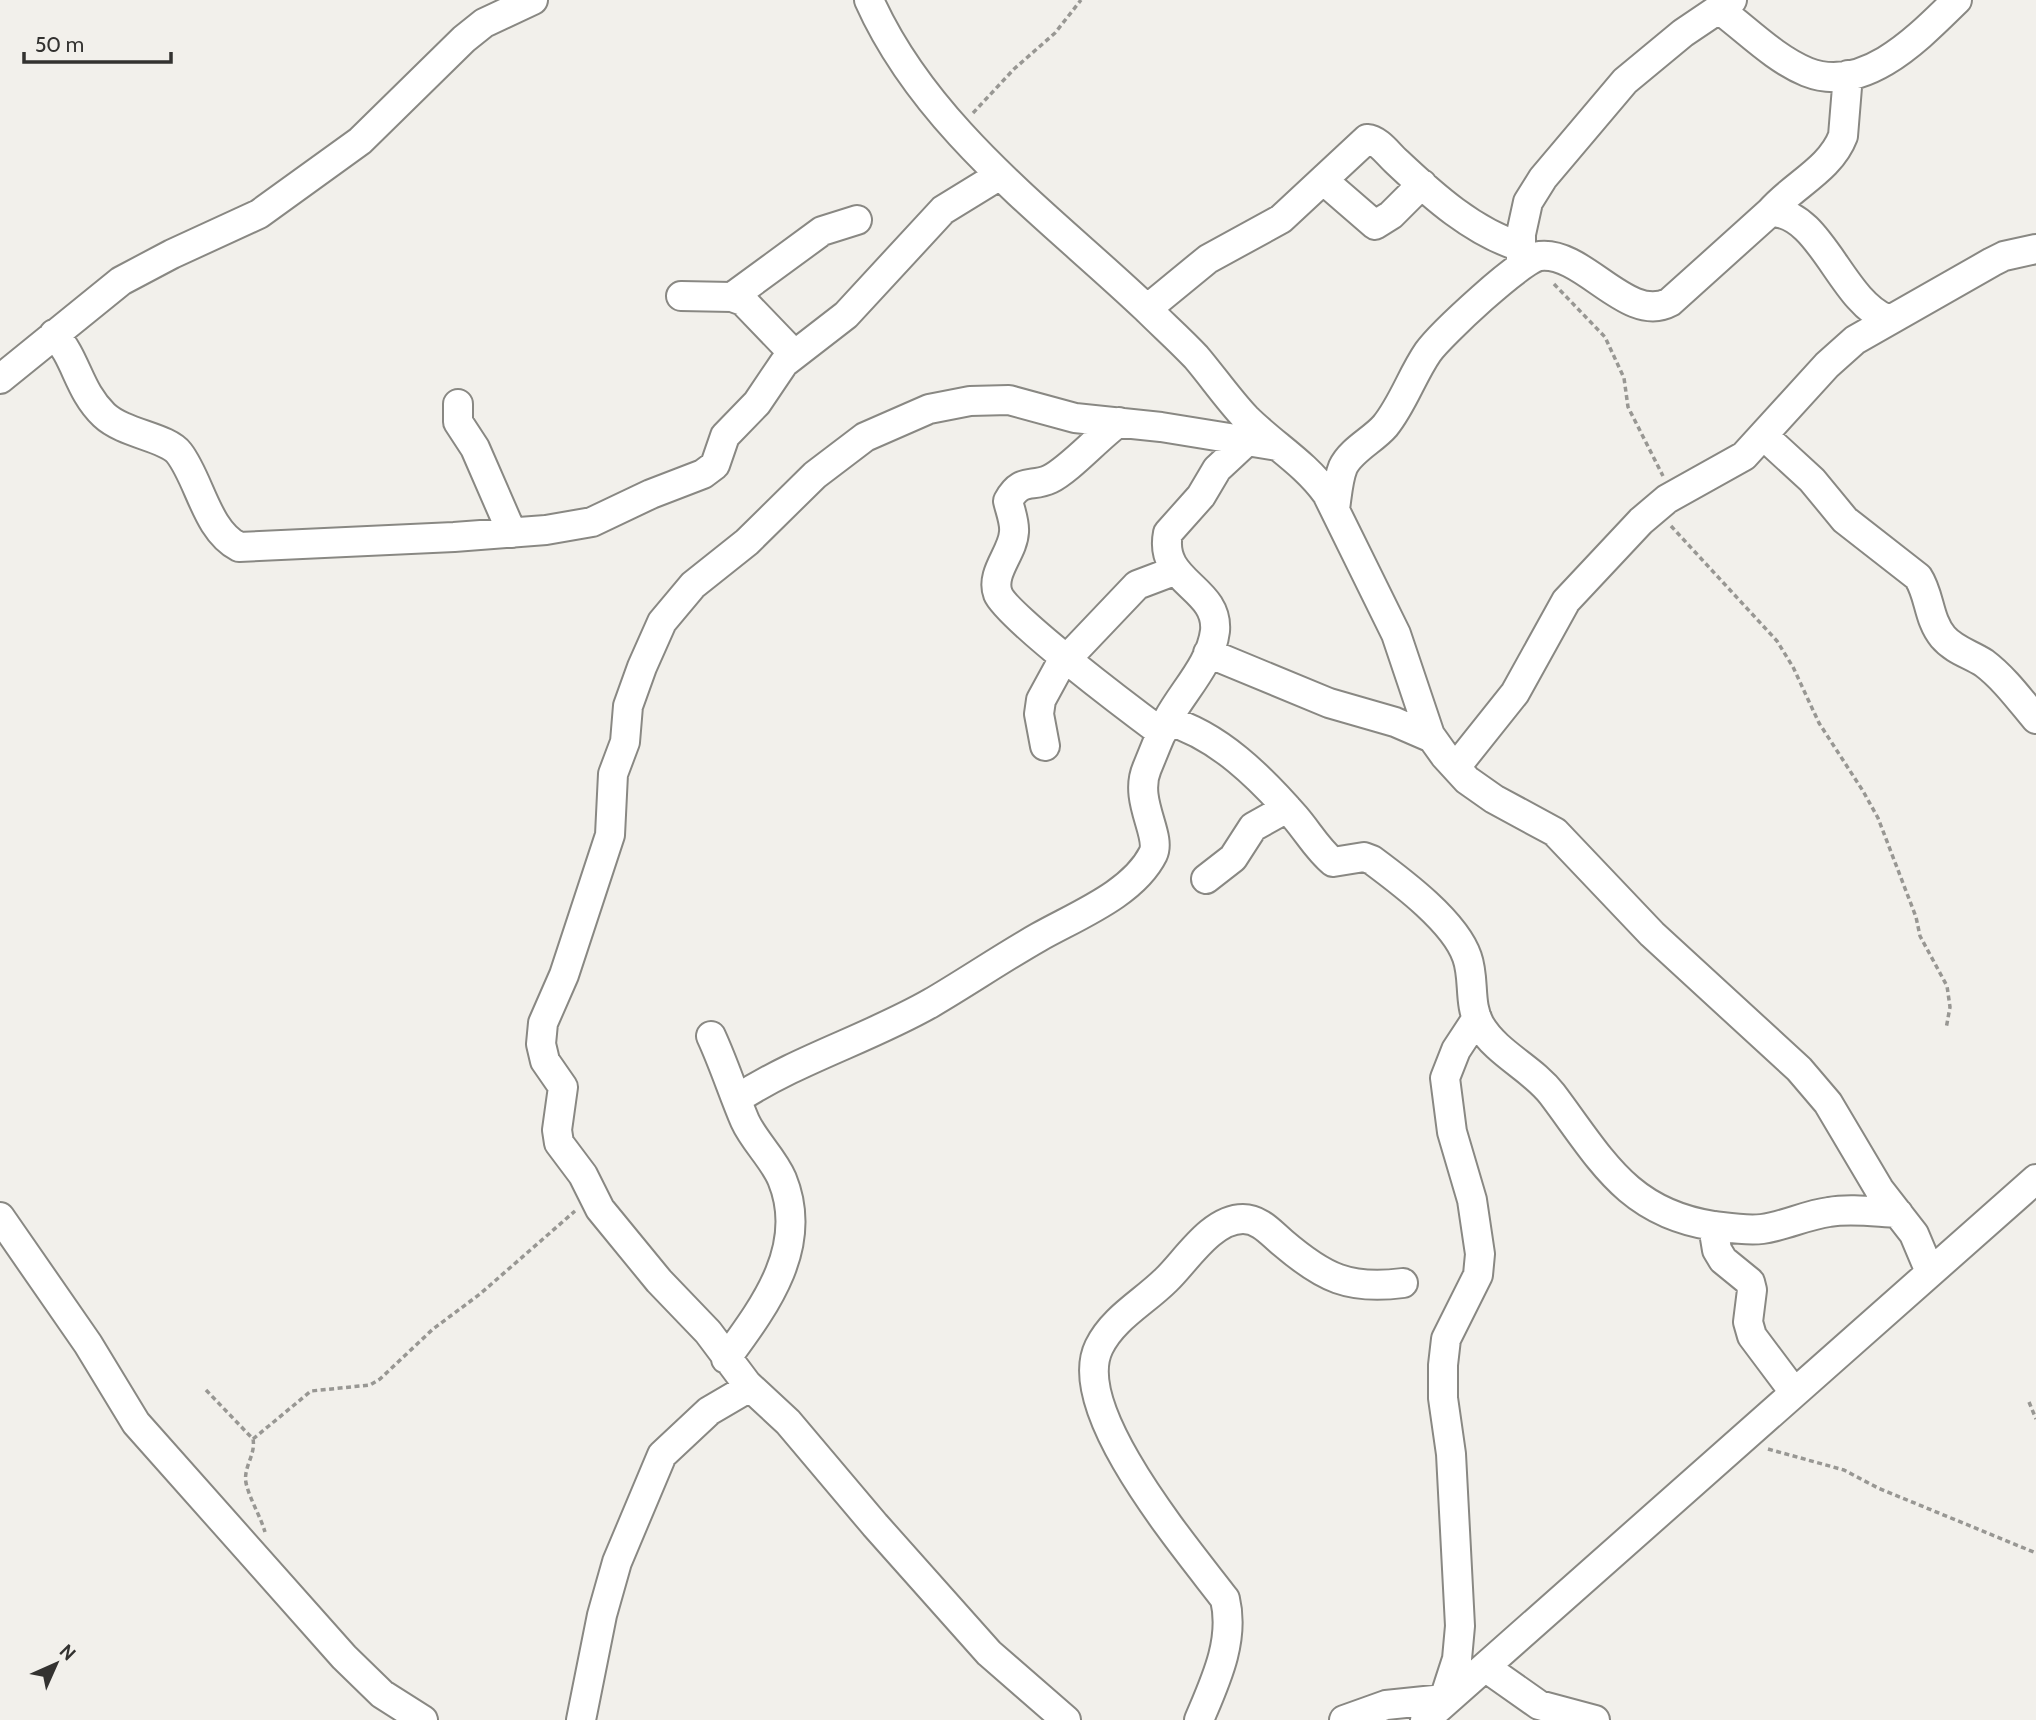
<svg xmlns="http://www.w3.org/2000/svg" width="2036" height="1720" font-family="Cabin,sans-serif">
<rect width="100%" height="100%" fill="#f2f0eb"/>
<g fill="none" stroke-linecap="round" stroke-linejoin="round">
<defs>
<path id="minor" d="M 869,0 C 926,128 1048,215 1147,309 C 1163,325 1180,340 1196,357 C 1213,377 1228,399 1246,418 C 1273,445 1305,463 1327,494 L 1396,634 L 1430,735 L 1445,756 L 1467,780 L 1494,799 L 1555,832 L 1652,934 L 1799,1069 L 1828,1103 L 1879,1189 L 1914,1234 L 1930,1272
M 1720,10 C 1747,30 1775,59 1807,72 C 1865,95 1920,36 1957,0
M 1323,180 L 1375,225 L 1391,215 L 1422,184
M 1770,212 C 1793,185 1830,170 1843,136 L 1848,75
M 1521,264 L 1521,234 L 1528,202 L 1543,178 L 1625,81 L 1683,33 L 1732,0
M 681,296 L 732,297 L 743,301 L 793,353
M 732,297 L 822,231 L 857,220
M 1147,309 L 1208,259 L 1281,219 L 1367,139 C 1379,140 1388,154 1397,162 C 1433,196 1473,232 1521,247
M 54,334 C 77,359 78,390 104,415 C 124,434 167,437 179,453 C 200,480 206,530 239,547 L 454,537 L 546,530 L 592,522 L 651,494 L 703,474 L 715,465 L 725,436 L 757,403 L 784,363 L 846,315 L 943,210 L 1000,175
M 0,379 L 121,281 L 172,254 L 259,214 L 360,141 L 464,39 L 484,23 L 533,0
M 458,404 L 458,422 L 475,448 L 512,533
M 1119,422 C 1098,437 1070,469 1050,479 C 1031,488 1021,477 1008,501 C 1010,510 1015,522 1014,532 C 1013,553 990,573 998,594 C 1007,617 1135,713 1162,733
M 1764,436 L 1812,480 L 1845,520 L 1918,577 C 1930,595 1928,619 1943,637 C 1954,650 1970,654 1984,663 C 2004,678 2020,700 2036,719
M 1335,509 C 1337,496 1338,479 1343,467 C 1351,450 1373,440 1385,426 C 1403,404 1412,375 1428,352 C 1440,335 1522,258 1540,256 C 1584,251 1628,325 1670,302 L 1770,212 C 1821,211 1840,300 1887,319
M 1208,653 L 1329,703 L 1395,722 L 1432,738
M 1168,721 C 1218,735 1261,778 1295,817 C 1308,832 1318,850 1333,862 L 1364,857 L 1372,860 C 1403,883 1455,922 1467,957 C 1475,979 1468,1004 1480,1025 C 1497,1054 1532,1068 1552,1094 C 1601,1159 1627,1213 1714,1226 C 1730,1228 1747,1231 1762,1229 C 1785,1226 1806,1215 1829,1212 C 1851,1208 1876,1212 1898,1213
M 1045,746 L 1039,714 L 1041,700 L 1059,667 L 1137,585 L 1174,571
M 1456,767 L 1515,693 L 1566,601 L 1641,521 L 1667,499 L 1744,456 L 1827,365 L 1855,340 L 1992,262 L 2004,256 L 2036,249
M 1206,879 L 1233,858 L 1253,827 L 1287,808
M 711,1036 C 724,1064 733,1093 745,1121 C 754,1141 773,1158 782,1179 C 810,1247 764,1307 726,1359
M 737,1099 C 798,1059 868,1039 931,1003 C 967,982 1002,958 1039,937 C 1076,916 1133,894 1153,854 C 1162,835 1133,800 1147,768 C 1154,751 1160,735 1168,719 C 1183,691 1211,664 1215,631 C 1219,587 1158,583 1168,533 L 1201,496 L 1217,469 L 1246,442
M 0,1217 L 88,1344 L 136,1423 L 344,1657 L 382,1694 L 423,1720
M 1713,1226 L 1717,1250 L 1723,1260 L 1750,1282 L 1752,1290 L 1748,1322 L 1752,1336 L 1794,1392
M 1485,1667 L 1539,1705 L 1595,1720
M 1444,1699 L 1457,1659 L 1460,1626 L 1451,1454 L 1443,1398 L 1443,1365 L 1446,1339 L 1478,1275 L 1480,1254 L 1472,1200 L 1452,1132 L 1445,1078 L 1456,1050 L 1477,1018
M 581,1720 L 602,1615 L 617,1562 L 662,1455 L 709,1411 L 750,1387
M 1066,1720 L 989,1653 L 875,1525 L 788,1422 L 747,1384 L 708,1332 L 659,1281 L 600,1209 L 583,1175 L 559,1143 L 557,1130 L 563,1087 L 545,1061 L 541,1044 L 543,1023 L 564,975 L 610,835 L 613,774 L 625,742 L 628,706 L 642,667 L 662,622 L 693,585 L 747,542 L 815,475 L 865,437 L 929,409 L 970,401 L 1009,400 L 1075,418 L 1161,427 L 1278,446
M 1199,1720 C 1215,1682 1235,1641 1225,1599 C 1188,1550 1068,1410 1099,1347 C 1113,1318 1144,1302 1166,1280 C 1186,1261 1211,1219 1243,1219 C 1260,1219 1271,1233 1283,1243 C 1324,1278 1349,1290 1403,1283
M 1344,1720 L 1386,1705 L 1444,1699 L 1450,1695
M 1425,1720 L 2036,1179"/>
</defs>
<use href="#minor" stroke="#898883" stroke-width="32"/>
<path stroke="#989793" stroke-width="3.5" stroke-dasharray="5 3.5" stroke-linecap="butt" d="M 973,113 L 1014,69 L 1055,33 L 1081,0
M 1554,284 L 1605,337 L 1624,378 L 1628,407 L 1663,476
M 1671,526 L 1777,641 L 1793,667 L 1819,723 L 1863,791 L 1878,818 L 1916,917 L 1920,936 L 1947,986 L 1950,1007 L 1946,1029
M 206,1390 L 253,1439 C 256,1455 243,1467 246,1483 C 250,1500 260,1515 265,1532
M 2029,1402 L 2036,1419
M 253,1439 L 311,1391 L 370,1385 L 380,1379 L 433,1329 L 480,1294 L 575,1211
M 1768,1449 L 1844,1470 L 1878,1488 L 2036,1553"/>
<use href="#minor" stroke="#fff" stroke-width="28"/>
</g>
<g transform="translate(56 1664) rotate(45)" stroke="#f2f0eb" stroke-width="5" paint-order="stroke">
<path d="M0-5L12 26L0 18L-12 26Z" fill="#333230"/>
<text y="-10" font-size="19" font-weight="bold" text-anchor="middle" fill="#333230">N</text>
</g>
<path d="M24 52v10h147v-10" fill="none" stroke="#333230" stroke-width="3.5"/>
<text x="35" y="52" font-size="21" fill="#333230" stroke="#f2f0eb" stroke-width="5" paint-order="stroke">50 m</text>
</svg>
